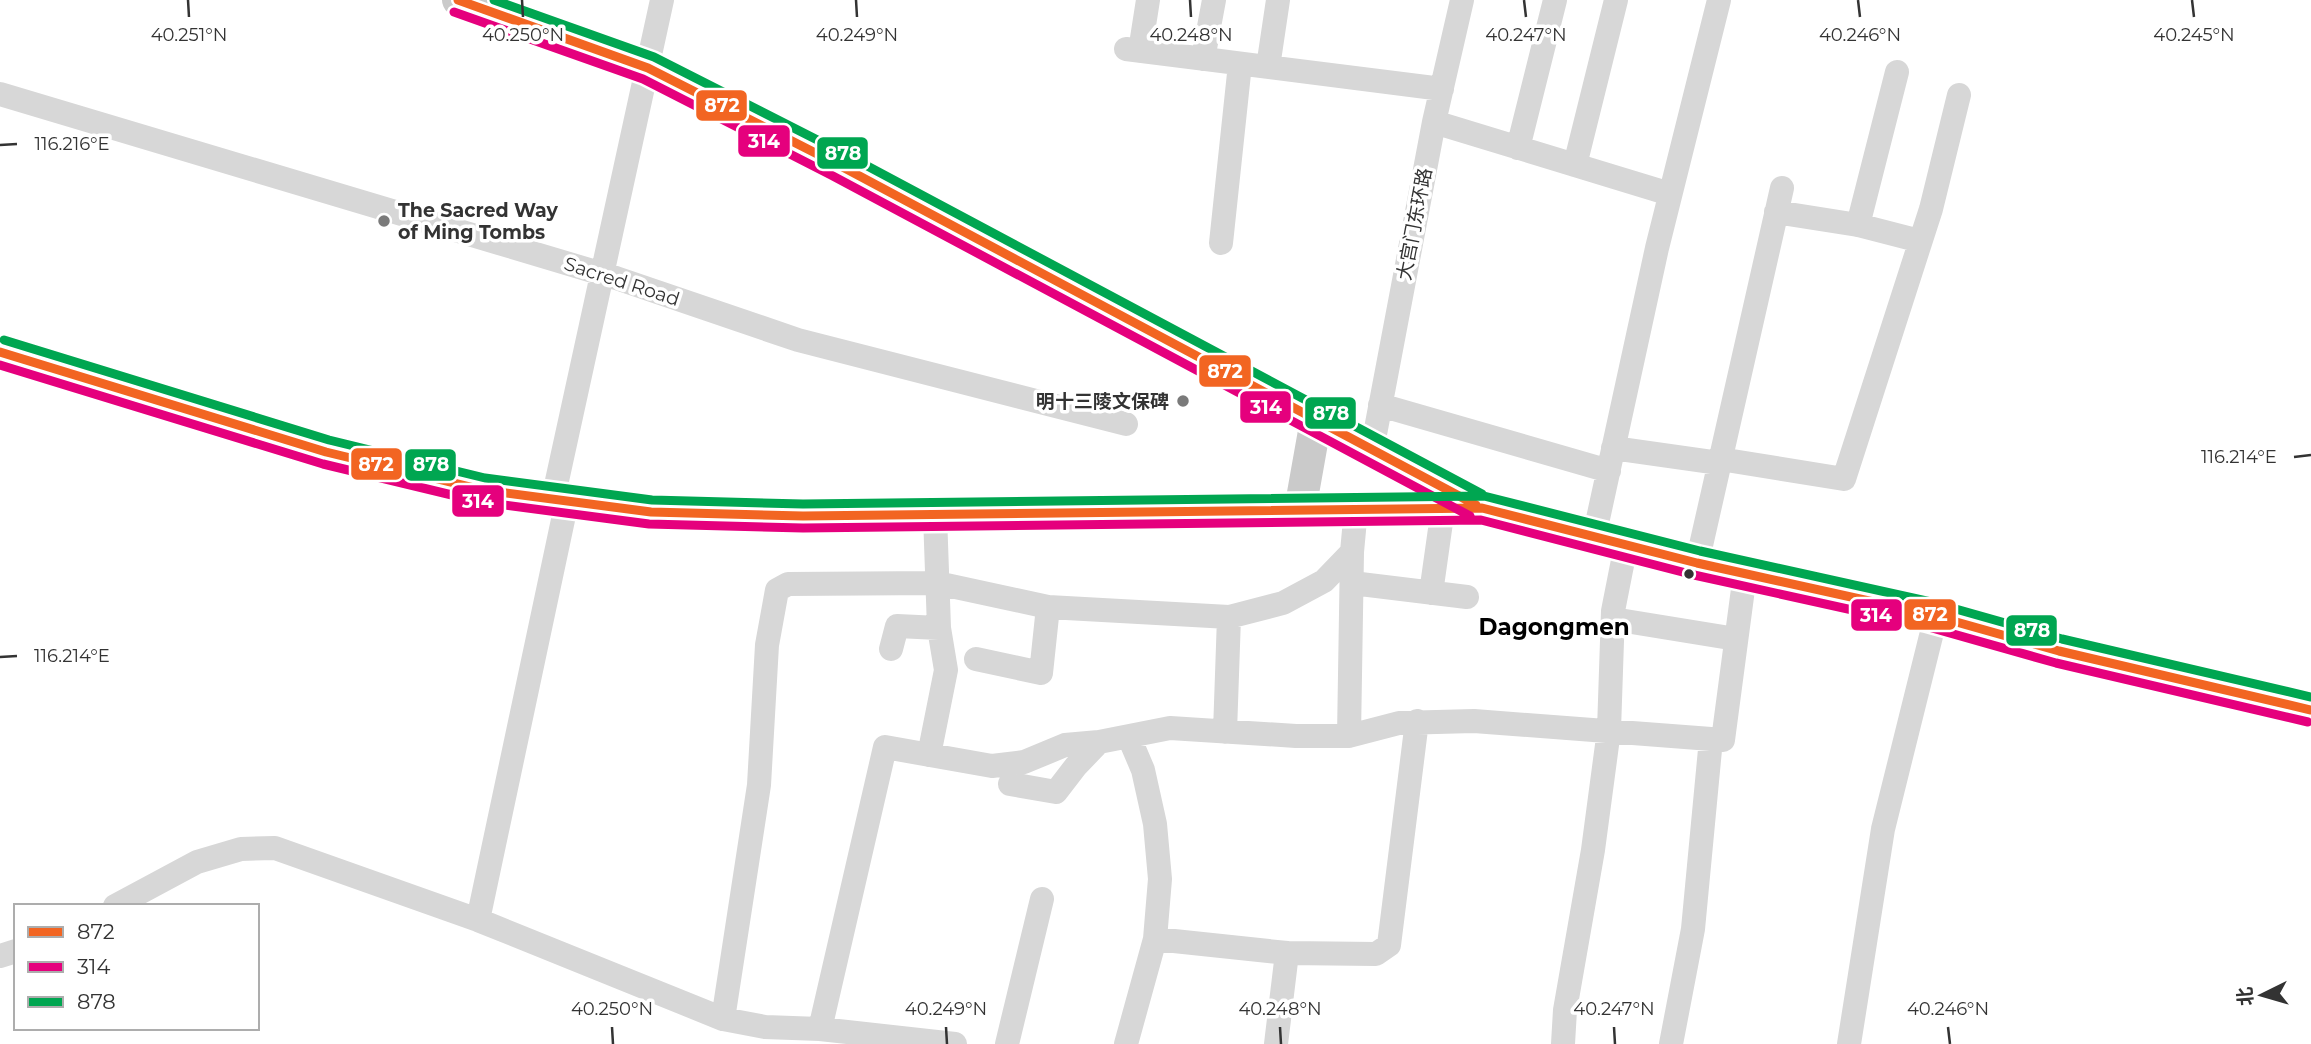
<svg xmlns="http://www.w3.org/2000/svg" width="2311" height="1044" font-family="Montserrat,'Noto Sans SC',sans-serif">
<rect width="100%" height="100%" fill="#fff"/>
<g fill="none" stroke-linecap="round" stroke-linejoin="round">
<path stroke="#d7d7d7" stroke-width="24" d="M 1126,49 L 1442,89
M 1140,51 L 1148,0
M 1203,59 L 1214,0
M 1268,67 L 1278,0
M 0,94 L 616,278 L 798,340 L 1126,424
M 1434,122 L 1670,194
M 1518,148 L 1555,0
M 1575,165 L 1616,0
M 1776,212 L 1858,225 L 1920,241
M 1858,225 L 1897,72
M 1221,243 L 1240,64
M 1380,405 L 1609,471
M 1613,448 L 1719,463
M 1372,450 L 1434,122 L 1462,0
M 1720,459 L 1844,479 L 1931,209 L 1959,95
M 553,499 L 662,0
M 1594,537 L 1657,248 L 1719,0
M 1697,563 L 1782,188
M 1352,583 L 1467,597
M 1431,593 L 1443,508
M 1613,619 L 1736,639
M 891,649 L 897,626 L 939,628 L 935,515
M 976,659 L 1041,673 L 1048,607
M 1225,732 L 1229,617
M 1349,736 L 1352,552
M 929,755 L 946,670 L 939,628
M 1010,784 L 1056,792 L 1076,766 L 1099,742
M 115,906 L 197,862 L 241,849 L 275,848 L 478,920 L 723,1019
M 478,920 L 567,501
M 1155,939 L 1287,953 L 1376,954 L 1389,945 L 1417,721
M 0,956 L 16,951
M 820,1029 L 885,747 L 992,766 L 1024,762 L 1065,745 L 1099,742 L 1170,728 L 1296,736 L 1349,736 L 1399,723 L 1474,721 L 1711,739
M 955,1044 L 820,1029 L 765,1027 L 723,1019 L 759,785 L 767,645 L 777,590 L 788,584 L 937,583 L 1048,607 L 1229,617 L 1283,603 L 1324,581 L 1352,552 L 1356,509
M 1007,1044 L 1042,899
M 1126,1044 L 1155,939 L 1160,879 L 1155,824 L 1143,770 L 1129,737
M 1276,1044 L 1287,953
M 1563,1044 L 1565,1010 L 1593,850 L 1609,730 L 1613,611 L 1626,545
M 1671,1044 L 1693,929 L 1711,739 L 1723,740 L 1745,574
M 1849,1044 L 1883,829 L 1936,616"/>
<path stroke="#cacaca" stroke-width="32" d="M 458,0 L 648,68 L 837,164 L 1482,508 L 1697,563 L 1928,614 L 2059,651 L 2311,710
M 0,352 L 326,452 L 483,490 L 651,512 L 803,516 L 1477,508
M 1300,510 L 1316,420"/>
<defs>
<path id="bus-1" d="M 458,0 L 648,68 L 837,164 L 1476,505
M 0,352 L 326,452 L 483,490 L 651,512 L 803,516 L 1482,508 L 1697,563 L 1928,614 L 2059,651 L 2311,710"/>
<path id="bus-2" d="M 454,12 L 643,79 L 831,175 L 1470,516
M 0,365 L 323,464 L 481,502 L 649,524 L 803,528 L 1481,520 L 1694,575 L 1925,626 L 2056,663 L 2308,722"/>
<path id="bus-3" d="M 494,0 L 654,57 L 843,153 L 1482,494
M 4,340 L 329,440 L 485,478 L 652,500 L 803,504 L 1484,496 L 1700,551 L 1931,602 L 2062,639 L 2311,697"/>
</defs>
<use href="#bus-1" stroke="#fff" stroke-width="14"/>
<use href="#bus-2" stroke="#fff" stroke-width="14"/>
<use href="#bus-3" stroke="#fff" stroke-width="14"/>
<use href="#bus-1" stroke="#f26522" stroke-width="9"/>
<use href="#bus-2" stroke="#e5007d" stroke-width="9"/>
<use href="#bus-3" stroke="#00a651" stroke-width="9"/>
</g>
<path fill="none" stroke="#333" stroke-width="2.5" d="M 188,0 L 189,17M 522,0 L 523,17M 856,0 L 857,17M 1190,0 L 1191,17M 1524,0 L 1526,17M 1858,0 L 1860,17M 2192,0 L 2194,17M 0,145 L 17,144M 2294,457 L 2311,455M 0,657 L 17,656M 612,1027 L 613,1044M 946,1027 L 947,1044M 1280,1027 L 1281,1044M 1614,1027 L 1615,1044M 1948,1027 L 1950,1044"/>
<g fill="#7a7a7a" stroke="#fff" stroke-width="2.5">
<circle cx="384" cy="221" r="7"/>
<circle cx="1183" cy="401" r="7"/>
</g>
<circle fill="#333" stroke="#fff" stroke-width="2.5" cx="1689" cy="574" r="6"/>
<g text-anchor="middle" stroke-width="7" stroke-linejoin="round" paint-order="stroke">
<g font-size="19" font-weight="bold" fill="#333" stroke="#fff" text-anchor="start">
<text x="398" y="217">The Sacred Way<tspan x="398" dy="22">of Ming Tombs</tspan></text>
<text x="1169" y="408" text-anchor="end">明十三陵文保碑</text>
</g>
<g font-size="19" fill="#333" stroke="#fff">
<text transform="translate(1414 224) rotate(-79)" y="7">大宫门东环路</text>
<text transform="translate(622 281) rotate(18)" y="7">Sacred Road</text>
</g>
<g font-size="23" font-weight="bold" fill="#000" stroke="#fff">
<text x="1554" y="635">Dagongmen</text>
</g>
</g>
<g font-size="18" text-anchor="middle" fill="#333" stroke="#fff" stroke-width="7" stroke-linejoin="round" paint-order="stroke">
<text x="189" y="41">40.251°N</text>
<text x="523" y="41">40.250°N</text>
<text x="857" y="41">40.249°N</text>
<text x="1191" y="41">40.248°N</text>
<text x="1526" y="41">40.247°N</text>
<text x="1860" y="41">40.246°N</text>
<text x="2194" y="41">40.245°N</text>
<text x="72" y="150">116.216°E</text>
<text x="2239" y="463">116.214°E</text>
<text x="72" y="662">116.214°E</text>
<text x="612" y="1015">40.250°N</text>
<text x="946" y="1015">40.249°N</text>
<text x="1280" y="1015">40.248°N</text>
<text x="1614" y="1015">40.247°N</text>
<text x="1948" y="1015">40.246°N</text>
</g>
<g stroke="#fff" stroke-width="2.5">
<rect x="695" y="89" width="53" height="33" rx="7" fill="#f26522"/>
<rect x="737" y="124" width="54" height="34" rx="7" fill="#e5007d"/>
<rect x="816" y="136" width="53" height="34" rx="7" fill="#00a651"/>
<rect x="1198" y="354" width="54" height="34" rx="7" fill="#f26522"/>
<rect x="1239" y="390" width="53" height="34" rx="7" fill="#e5007d"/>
<rect x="1304" y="396" width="53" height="34" rx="7" fill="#00a651"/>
<rect x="350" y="447" width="53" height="34" rx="7" fill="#f26522"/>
<rect x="404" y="448" width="53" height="34" rx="7" fill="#00a651"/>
<rect x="451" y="484" width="54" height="34" rx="7" fill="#e5007d"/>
<rect x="1903" y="598" width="54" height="33" rx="7" fill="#f26522"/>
<rect x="1850" y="598" width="53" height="34" rx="7" fill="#e5007d"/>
<rect x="2005" y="614" width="53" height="33" rx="7" fill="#00a651"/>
</g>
<g font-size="19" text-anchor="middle" font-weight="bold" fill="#fff">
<text x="722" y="112">872</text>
<text x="764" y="148">314</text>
<text x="843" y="160">878</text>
<text x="1225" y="378">872</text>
<text x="1266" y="414">314</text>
<text x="1331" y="420">878</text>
<text x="376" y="471">872</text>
<text x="431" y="471">878</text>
<text x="478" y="508">314</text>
<text x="1930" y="621">872</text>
<text x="1876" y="622">314</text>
<text x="2032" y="637">878</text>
</g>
<rect x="14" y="904" width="245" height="126" fill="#ffffff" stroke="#adadad" stroke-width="2"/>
<rect x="28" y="927" width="35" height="10" fill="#f26522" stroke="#adadad" stroke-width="2"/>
<text x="77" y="939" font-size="21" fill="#333333">872</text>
<rect x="28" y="962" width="35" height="10" fill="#e5007d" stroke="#adadad" stroke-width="2"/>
<text x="77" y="974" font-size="21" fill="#333333">314</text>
<rect x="28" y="997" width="35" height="10" fill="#00a651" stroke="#adadad" stroke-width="2"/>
<text x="77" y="1009" font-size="21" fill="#333333">878</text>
<g transform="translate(2262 995) rotate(265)" stroke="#ffffff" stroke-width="5" paint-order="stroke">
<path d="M0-5L12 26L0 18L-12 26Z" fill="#333333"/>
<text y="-10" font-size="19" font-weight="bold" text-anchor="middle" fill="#333333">北</text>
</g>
</svg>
